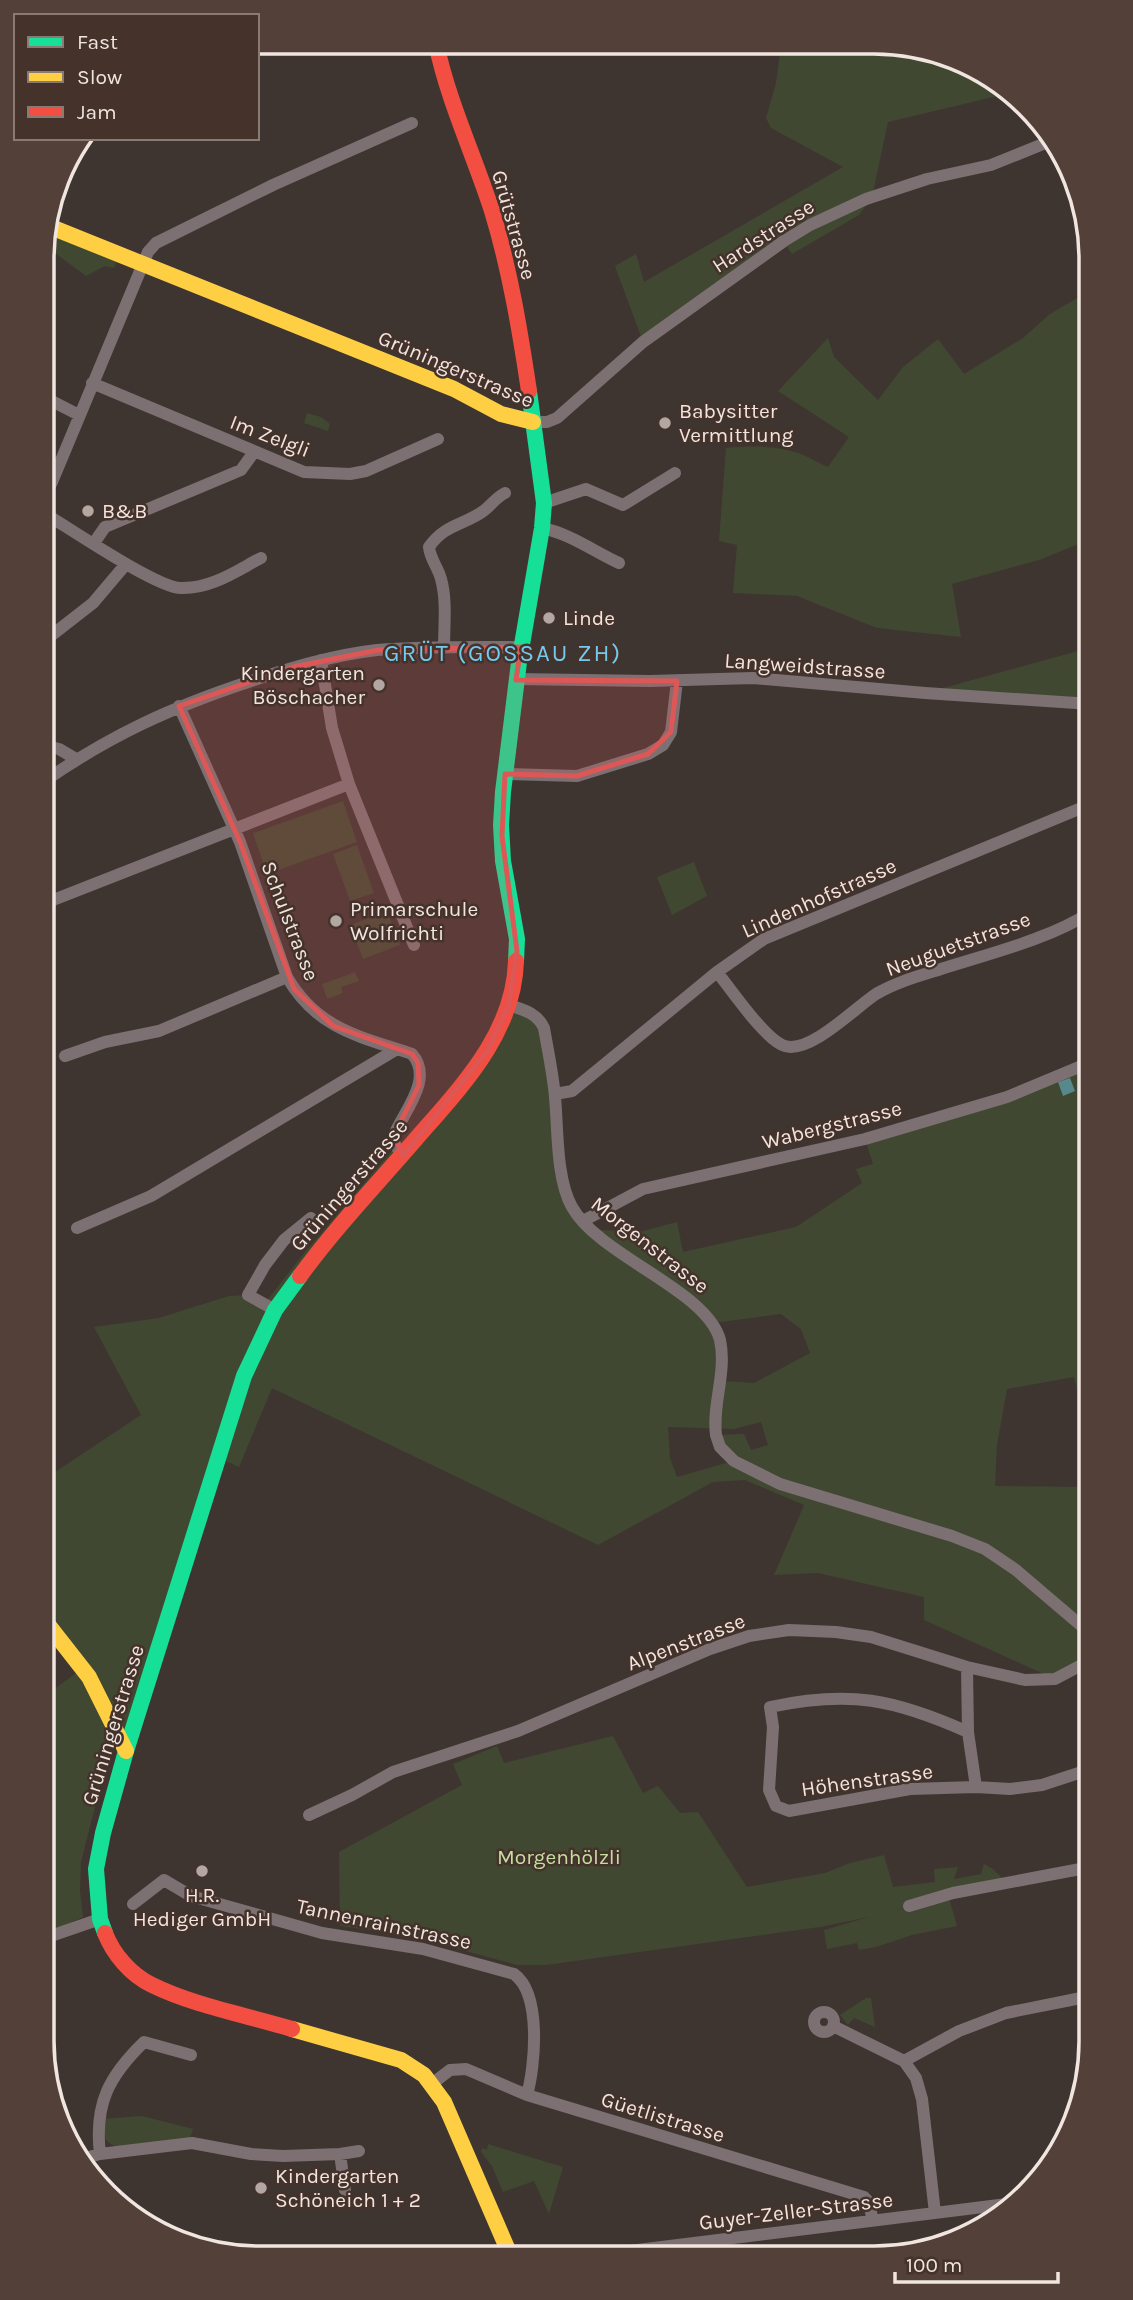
<svg xmlns="http://www.w3.org/2000/svg" width="1133" height="2300" font-family="Karla,sans-serif">
<rect width="100%" height="100%" fill="#3e3531"/>
<path fill="#414832" fill-rule="evenodd" d="M 781,45 L 916,46 L 1010,93 L 888,122 L 872,197 L 859,215 L 792,254 L 784,242 L 643,342 L 615,266 L 636,254 L 644,282 L 843,167 L 771,128 L 766,118 L 776,83 Z
M 44,231 L 119,256 L 114,268 L 105,266 L 86,276 L 44,245 Z
M 1091,290 L 1091,539 L 1039,560 L 952,584 L 961,637 L 877,628 L 797,596 L 733,593 L 737,545 L 719,541 L 726,448 C 750,446 774,445 798,453 C 808,456 818,463 828,467 L 849,437 L 778,391 L 828,338 L 834,357 L 878,400 L 903,367 L 938,339 L 964,374 L 1023,338 L 1050,314 Z
M 307,413 L 321,417 L 330,424 L 328,431 L 304,423 Z
M 1091,646 L 1091,704 L 925,693 L 1071,653 Z
M 343,801 L 357,842 L 267,874 L 253,833 Z
M 357,845 L 374,893 L 350,901 L 333,854 Z
M 694,862 L 707,896 L 672,915 L 657,877 Z
M 387,911 L 400,945 L 363,959 L 350,925 Z
M 355,972 L 359,981 L 341,987 L 343,993 L 327,999 L 322,984 Z
M 509,1005 L 540,1019 L 569,1203 L 593,1230 L 643,1231 L 677,1222 L 683,1252 L 796,1227 L 862,1183 L 856,1169 L 873,1164 L 865,1139 L 1007,1097 L 1091,1062 L 1091,1400 L 1080,1402 L 1074,1377 L 1007,1389 L 997,1445 L 995,1486 L 1091,1487 L 1091,1660 L 1055,1679 L 924,1620 L 924,1597 L 818,1573 L 774,1575 L 804,1505 L 745,1480 L 713,1482 L 598,1545 L 272,1388 L 239,1467 L 217,1457 L 126,1751 L 42,1617 L 43,1480 L 141,1415 L 94,1327 L 159,1318 L 229,1296 L 248,1295 L 265,1303 L 305,1252 L 396,1146 L 402,1155 L 474,1071 ZM 781,1314 L 801,1329 L 810,1353 L 754,1383 L 721,1381 L 713,1323 ZM 761,1422 L 768,1445 L 751,1450 L 744,1434 L 716,1435 L 733,1461 L 677,1477 L 670,1458 L 668,1427 L 734,1429 Z
M 79,1671 L 108,1726 L 101,1783 L 81,1862 L 80,1891 L 83,1917 L 48,1933 L 42,1918 L 42,1698 Z
M 613,1736 L 643,1793 L 658,1786 L 680,1813 L 698,1812 L 747,1887 L 825,1873 L 850,1863 L 884,1855 L 893,1887 L 935,1882 L 934,1869 L 958,1867 L 954,1879 L 981,1874 L 984,1864 L 993,1869 L 1006,1882 L 887,1913 L 949,1898 L 957,1926 L 912,1935 L 876,1947 L 859,1950 L 857,1943 L 827,1949 L 824,1930 L 869,1917 L 820,1927 L 546,1965 L 517,1965 L 406,1935 L 340,1926 L 339,1852 L 462,1785 L 453,1764 L 497,1746 L 504,1763 Z
M 866,1998 L 871,1998 L 875,2027 L 854,2018 L 848,2025 L 840,2015 Z
M 142,2116 L 193,2129 L 190,2138 L 117,2147 C 103,2142 103,2133 101,2119 Z
M 488,2144 L 563,2167 L 549,2214 L 534,2181 L 503,2192 L 492,2166 L 481,2152 L 482,2148 L 487,2150 Z"/>
<path fill="#57888c" d="M 1070,1078 L 1075,1091 L 1063,1096 L 1058,1082 Z"/>
<g fill="none" stroke-linecap="round" stroke-linejoin="round">
<path stroke="#7c7072" stroke-width="12" d="M 92,383 L 304,472 L 350,474 L 366,471 L 438,439
M 44,397 L 79,415
M 533,422 L 547,422 L 557,418 L 643,342 L 784,241 L 810,225 L 866,199 L 927,179 L 991,165 L 1048,142
M 44,495 L 52,482 L 148,252 L 156,243 L 273,185 L 412,123
M 544,503 L 586,489 L 623,505 L 675,473
M 44,513 C 69,528 157,588 181,588 C 211,589 236,571 261,558
M 542,528 C 571,534 593,551 619,563
M 94,543 L 105,527 L 241,470 L 254,452
M 43,642 L 93,603 L 126,564
M 444,648 C 444,626 447,600 441,579 C 438,567 430,559 429,547 C 444,525 463,525 482,512 C 491,506 495,498 505,493
M 321,660 L 332,728 L 349,784 L 414,945
M 516,679 L 650,681 L 753,678 L 925,693 L 1091,704
M 179,706 L 240,842 L 287,977 C 317,1029 359,1036 412,1054 C 434,1079 404,1111 394,1135 L 394,1143 L 403,1156
M 43,745 L 59,749 L 76,759
M 505,774 L 577,776 L 648,754 L 663,745 L 671,732 L 677,681
M 43,782 C 111,735 170,708 248,682 C 290,668 333,655 377,650 C 424,646 474,647 521,647
M 43,904 L 349,784
M 717,972 C 731,989 765,1040 785,1046 C 810,1054 856,1007 876,994 C 896,982 919,976 941,969 C 988,954 1050,939 1091,912
M 509,1005 C 524,1010 537,1013 544,1028 C 548,1051 553,1074 555,1097 C 558,1128 556,1179 572,1207 C 599,1256 707,1290 720,1340 C 727,1372 712,1404 716,1435 L 720,1447 L 734,1461 L 780,1484 L 952,1536 L 985,1549 L 1016,1570 L 1091,1634
M 65,1056 L 105,1042 L 159,1031 L 287,977
M 555,1094 L 572,1091 L 717,972 L 764,939 L 1091,804
M 583,1221 L 643,1189 L 865,1139 L 1007,1097 L 1091,1062
M 77,1228 L 151,1196 L 397,1049
M 275,1310 L 248,1295 L 265,1265 L 284,1240 L 311,1218
M 967,1667 L 968,1732 L 976,1787
M 968,1732 C 894,1699 850,1690 770,1707 L 773,1727 L 769,1790 L 776,1806 L 789,1811 L 910,1789 L 976,1787 L 1010,1789 L 1042,1785 L 1091,1769
M 309,1815 L 352,1795 L 393,1772 L 518,1731 L 710,1649 L 749,1636 L 789,1630 L 836,1632 L 871,1637 L 967,1667 L 1025,1680 L 1055,1679 L 1091,1660
M 133,1904 L 164,1880 L 191,1896 L 322,1933 L 423,1949 L 514,1974 C 542,1994 535,2066 527,2095
M 909,1906 L 953,1893 L 1091,1867
M 42,1939 L 100,1919
M814 2022a10 10 0 1 1 20 0a10 10 0 1 1-20 0Z
M 833,2026 L 904,2061 L 916,2078 L 922,2099 L 935,2213
M 904,2061 L 959,2031 L 1006,2013 L 1091,1996
M 433,2083 L 450,2070 L 466,2069 L 527,2095 L 864,2197 L 870,2203 L 872,2220
M 100,2154 C 94,2104 109,2076 144,2042 L 191,2055
M 340,2154 L 345,2190
M 85,2158 L 100,2154 L 192,2143 L 251,2154 L 283,2156 L 340,2154 L 359,2151
M 581,2257 L 1015,2203"/>
<path stroke="#16e098" stroke-width="16" d="M 516,961 L 517,939 L 503,861 L 501,825 L 503,792 L 519,662 L 542,528 L 544,503 L 529,391
M 105,1933 L 100,1919 L 96,1869 L 103,1833 L 126,1751 L 244,1376 L 275,1310 L 300,1276"/>
<path stroke="#ffcf43" stroke-width="16" d="M 46,225 L 454,389 L 501,414 L 533,422
M 42,1617 L 89,1677 L 126,1751
M 292,2029 L 401,2060 L 424,2075 L 444,2102 L 511,2257"/>
<path stroke="#f24e42" stroke-width="16" d="M 436,43 C 448,101 474,155 492,211 C 510,270 520,331 529,391
M 300,1276 C 335,1228 376,1185 415,1140 C 460,1088 514,1034 516,961
M 105,1933 C 113,1954 131,1975 152,1985 C 195,2006 246,2015 292,2029"/>
</g>
<path fill="#dd5756" fill-opacity="0.2" stroke="#dd5756" stroke-width="5" stroke-linejoin="round" d="M 521,647 L 516,680 L 677,681 L 671,732 L 648,754 L 577,776 L 505,774 L 502,836 L 517,951 L 509,1005 L 488,1050 L 403,1156 L 394,1135 L 419,1085 L 418,1063 L 412,1054 L 333,1026 L 294,989 L 240,842 L 179,706 L 293,667 L 378,650 Z"/>
<g fill="#b2a7a3" stroke="#44322b" stroke-width="2.5">
<circle cx="665" cy="423" r="7"/>
<circle cx="88" cy="511" r="7"/>
<circle cx="549" cy="618" r="7"/>
<circle cx="379" cy="685" r="7"/>
<circle cx="336" cy="921" r="7"/>
<circle cx="202" cy="1871" r="7"/>
<circle cx="261" cy="2188" r="7"/>
</g>
<g text-anchor="middle" stroke-width="5" stroke-linejoin="round" paint-order="stroke">
<g font-size="21" fill="#f1e5e0" stroke="#44322b">
<text transform="translate(514 225) rotate(74)" y="7">Grütstrasse</text>
<text transform="translate(763 236) rotate(-33)" y="7">Hardstrasse</text>
<text transform="translate(456 369) rotate(23)" y="7">Grüningerstrasse</text>
<text transform="translate(270 436) rotate(21)" y="7">Im Zelgli</text>
<text transform="translate(805 666) rotate(4)" y="7">Langweidstrasse</text>
<text transform="translate(819 898) rotate(-24)" y="7">Lindenhofstrasse</text>
<text transform="translate(290 921) rotate(69)" y="7">Schulstrasse</text>
<text transform="translate(958 944) rotate(-20)" y="7">Neuguetstrasse</text>
<text transform="translate(832 1125) rotate(-14)" y="7">Wabergstrasse</text>
<text transform="translate(349 1185) rotate(-49)" y="7">Grüningerstrasse</text>
<text transform="translate(650 1245) rotate(38)" y="7">Morgenstrasse</text>
<text transform="translate(686 1642) rotate(-21)" y="7">Alpenstrasse</text>
<text transform="translate(113 1725) rotate(-73)" y="7">Grüningerstrasse</text>
<text transform="translate(867 1780) rotate(-8)" y="7">Höhenstrasse</text>
<text transform="translate(384 1924) rotate(12)" y="7">Tannenrainstrasse</text>
<text transform="translate(663 2117) rotate(17)" y="7">Güetlistrasse</text>
<text transform="translate(796 2211) rotate(-7)" y="7">Guyer-Zeller-Strasse</text>
</g>
<g font-size="21" fill="#f1e5e0" stroke="#44322b" text-anchor="start">
<text x="679" y="418">Babysitter<tspan x="679" dy="24">Vermittlung</tspan></text>
<text x="102" y="518">B&amp;B</text>
<text x="563" y="625">Linde</text>
<text x="365" y="680" text-anchor="end">Kindergarten<tspan x="365" dy="24">Böschacher</tspan></text>
<text x="350" y="916">Primarschule<tspan x="350" dy="24">Wolfrichti</tspan></text>
<text x="202" y="1902" text-anchor="middle">H.R.<tspan x="202" dy="24">Hediger GmbH</tspan></text>
<text x="275" y="2183">Kindergarten<tspan x="275" dy="24">Schöneich 1 + 2</tspan></text>
</g>
<g font-size="21" fill="#c3df9f" stroke="#44322b">
<text x="559" y="1864">Morgenhölzli</text>
</g>
<g font-size="24" letter-spacing="2" fill="#71cbef" stroke="#44322b">
<text x="503" y="661">GRÜT (GOSSAU ZH)</text>
</g>
</g>
<path d="M0 0H1133V2300H0ZM259 54H874A205 205 0 0 1 1079 259V2041A205 205 0 0 1 874 2246H259A205 205 0 0 1 54 2041V259A205 205 0 0 1 259 54Z" fill="#524039" fill-rule="evenodd"/>
<path fill="none" stroke="#f1e5e0" stroke-width="3.5" d="M259 54H874A205 205 0 0 1 1079 259V2041A205 205 0 0 1 874 2246H259A205 205 0 0 1 54 2041V259A205 205 0 0 1 259 54Z"/>
<rect x="14" y="14" width="245" height="126" fill="#44322b" stroke="#897a73" stroke-width="2"/>
<rect x="28" y="37" width="35" height="10" fill="#16e098" stroke="#897a73" stroke-width="2"/>
<text x="77" y="49" font-size="21" fill="#f1e5e0">Fast</text>
<rect x="28" y="72" width="35" height="10" fill="#ffcf43" stroke="#897a73" stroke-width="2"/>
<text x="77" y="84" font-size="21" fill="#f1e5e0">Slow</text>
<rect x="28" y="107" width="35" height="10" fill="#f24e42" stroke="#897a73" stroke-width="2"/>
<text x="77" y="119" font-size="21" fill="#f1e5e0">Jam</text>
<path d="M895 2272v10h163v-10" fill="none" stroke="#f1e5e0" stroke-width="3.5"/>
<text x="906" y="2272" font-size="21" fill="#f1e5e0" stroke="#44322b" stroke-width="5" paint-order="stroke">100 m</text>
</svg>
